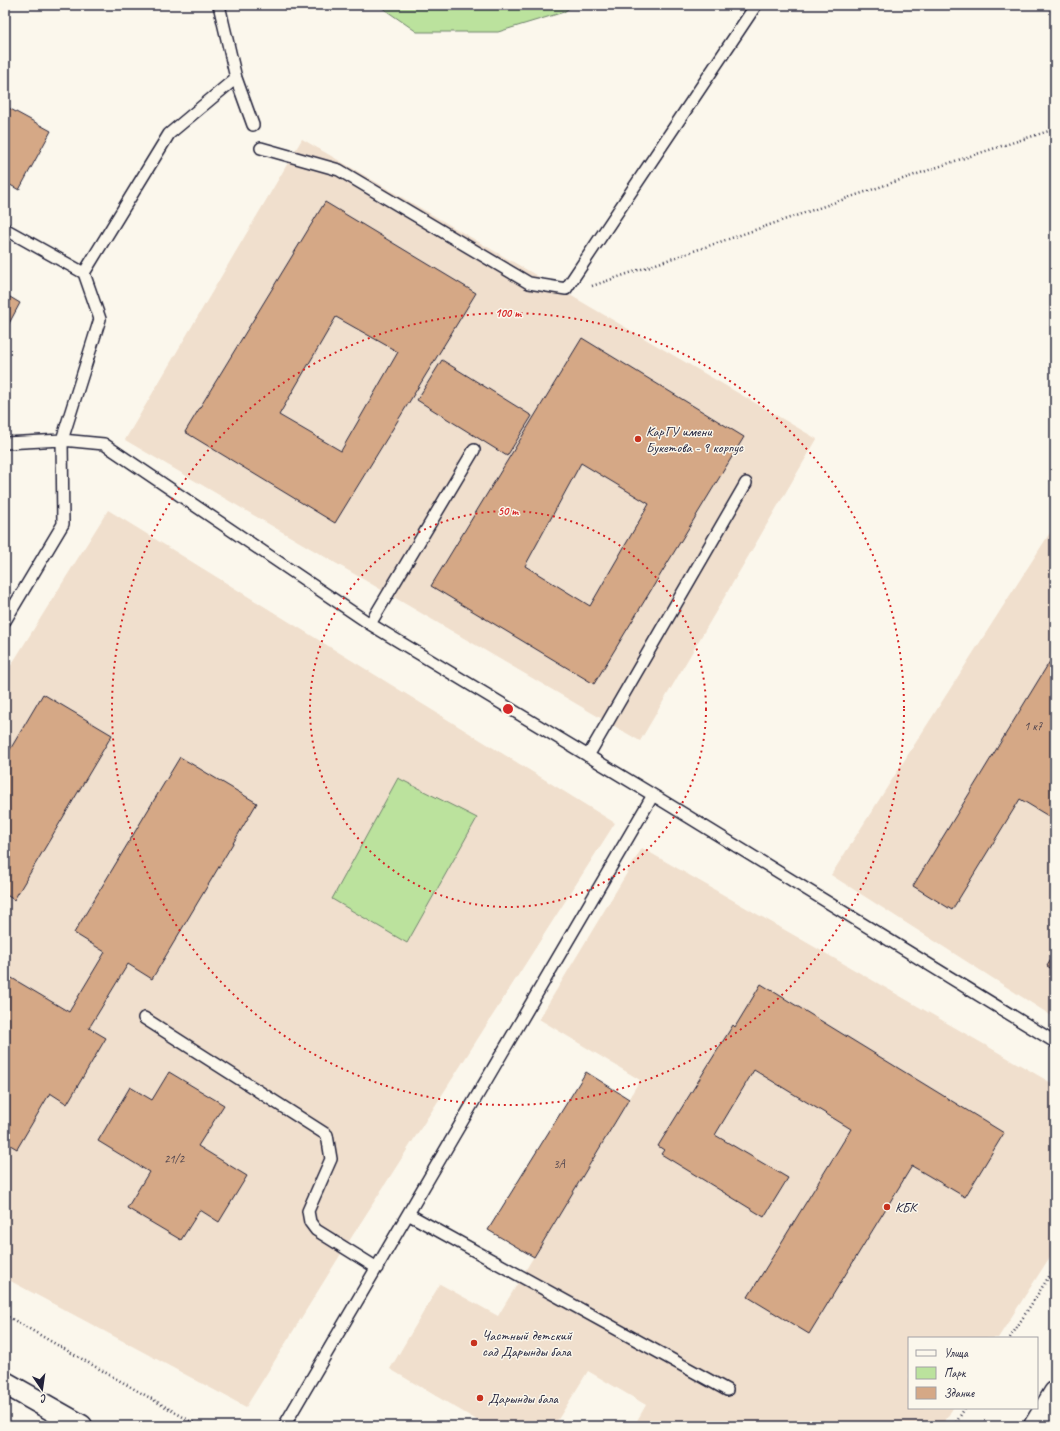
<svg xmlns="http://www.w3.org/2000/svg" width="1060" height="1431" font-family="Caveat,sans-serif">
<rect width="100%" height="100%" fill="#fbf7ec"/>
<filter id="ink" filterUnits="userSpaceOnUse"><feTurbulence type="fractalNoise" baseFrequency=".025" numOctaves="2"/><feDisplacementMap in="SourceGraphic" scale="8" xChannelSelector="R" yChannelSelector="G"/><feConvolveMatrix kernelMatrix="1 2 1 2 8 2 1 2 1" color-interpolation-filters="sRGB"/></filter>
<g filter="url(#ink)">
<path fill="#f0dfcd" d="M 302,139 L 817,439 L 640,741 L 125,440 Z
M 108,510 L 615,823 L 344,1249 L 246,1407 L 5,1278 L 5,675 Z
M 1055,525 L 1055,1018 L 831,875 Z
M 642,848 L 1055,1085 L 1055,1249 L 998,1338 L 909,1338 L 909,1408 L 953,1408 L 942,1426 L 634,1426 L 646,1405 L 588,1371 L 554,1426 L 487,1426 L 390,1369 L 440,1284 L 498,1316 L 640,1080 L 539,1019 Z"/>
<path fill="#bbe29d" stroke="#6e826c" d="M 378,5 L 573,5 L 564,12 L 498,32 L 417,32 Z
M 398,778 L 477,818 L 407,943 L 332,899 Z"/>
<path fill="#d5a886" stroke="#22223b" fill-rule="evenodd" d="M 5,106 L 51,131 L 19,190 L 5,182 Z
M 325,202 L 476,293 L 335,523 L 185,432 ZM 336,317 L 398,352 L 341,451 L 279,415 Z
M 5,294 L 20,303 L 5,331 Z
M 582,338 L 744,437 L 594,684 L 431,586 ZM 581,463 L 649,504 L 590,606 L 525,566 Z
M 442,360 L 532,416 L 507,456 L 417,400 Z
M 1055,562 L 1055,572 L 1051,569 Z
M 1055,653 L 1055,820 L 1020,799 L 952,910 L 913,886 Z
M 43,694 L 112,735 L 14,900 L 5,894 L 5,758 Z
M 180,757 L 257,803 L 152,979 L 128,964 L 89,1028 L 106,1038 L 67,1104 L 50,1093 L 17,1149 L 5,1142 L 5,974 L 69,1012 L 105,952 L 74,933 Z
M 1055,953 L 1055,971 L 1047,966 Z
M 761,984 L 1004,1133 L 965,1197 L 912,1166 L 809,1334 L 748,1297 L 851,1129 L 754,1070 L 715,1135 L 788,1178 L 764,1217 L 661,1154 L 664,1150 L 658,1146 L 733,1025 L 735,1027 Z
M 169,1072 L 224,1105 L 198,1146 L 247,1176 L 219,1222 L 200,1210 L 181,1240 L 127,1208 L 149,1172 L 98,1141 L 130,1087 L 152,1100 Z
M 586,1072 L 629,1099 L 534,1257 L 488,1230 Z"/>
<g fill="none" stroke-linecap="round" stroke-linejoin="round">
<defs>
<path id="lane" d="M 219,5 L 236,78 L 253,125
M 261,148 L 339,170 L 529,283 L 566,289 L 756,5
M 5,229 L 84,273 L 100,319 L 62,440 L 63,524 L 5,621
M 84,273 L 169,134 L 236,78
M 5,443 L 62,440 L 104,444 L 370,624 L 653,795 L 1055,1042
M 370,624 L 474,450
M 588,756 L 746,483
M 144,1018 L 327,1135 L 331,1159 L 308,1211 L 310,1222 L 316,1230 L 377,1268
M 408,1214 L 727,1390
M 284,1426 L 653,795"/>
<path id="secondary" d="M 5,1383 L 81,1426
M 1035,1426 L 1055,1393"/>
</defs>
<use href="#lane" stroke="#22223b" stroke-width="14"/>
<use href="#secondary" stroke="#22223b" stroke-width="25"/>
<path stroke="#22223b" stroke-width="2.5" stroke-dasharray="1 3" stroke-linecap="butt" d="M 592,286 L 961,159 L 1055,129
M 5,1315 L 199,1426
M 1010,1338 L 1055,1267
M 954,1426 L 965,1408"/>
<use href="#lane" stroke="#fbf7ec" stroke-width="11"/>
<use href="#secondary" stroke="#fbf7ec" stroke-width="22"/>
</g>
</g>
<g fill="none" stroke="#d62828" stroke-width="2" stroke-dasharray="2 4">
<circle cx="508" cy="709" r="198"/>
<circle cx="508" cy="709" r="396"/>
</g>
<g fill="#c8321e" stroke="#fbf7ec" stroke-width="1.5">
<circle cx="638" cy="439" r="4"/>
<circle cx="887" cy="1207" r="4"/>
<circle cx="474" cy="1343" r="4"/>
<circle cx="480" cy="1398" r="4"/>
</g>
<g text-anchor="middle" stroke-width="3" stroke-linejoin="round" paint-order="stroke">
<g font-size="12" fill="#4f444e">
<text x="1033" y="730">1 к7</text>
<text x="174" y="1163">21/2</text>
<text x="559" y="1168">3А</text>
</g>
<g font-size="14" fill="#22223b" stroke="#fbf7ec" text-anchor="start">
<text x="646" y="436">КарГУ имени<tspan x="646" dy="16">Букетова - 9 корпус</tspan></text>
<text x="895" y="1212">КБК</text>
<text x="482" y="1340">Частный детский<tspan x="482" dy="16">сад Дарынды бала</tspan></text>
<text x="488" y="1403">Дарынды бала</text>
</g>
</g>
<circle cx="508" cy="709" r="6" fill="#d62828" stroke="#fbf7ec" stroke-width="2"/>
<g font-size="12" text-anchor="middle" font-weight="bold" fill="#d62828" stroke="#fbf7ec" stroke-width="3" stroke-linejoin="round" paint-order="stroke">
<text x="508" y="317">100 m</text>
<text x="508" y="515">50 m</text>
</g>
<rect width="1060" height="1431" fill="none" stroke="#fbf7ec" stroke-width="20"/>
<rect x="10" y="10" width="1040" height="1411" fill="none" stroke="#22223b" stroke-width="1.5" filter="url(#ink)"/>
<rect x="908" y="1337" width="130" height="72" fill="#fbf7ec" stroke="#a4a2a5"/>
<rect x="916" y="1350" width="20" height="6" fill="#fbf7ec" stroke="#a4a2a5"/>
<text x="944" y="1357" font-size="12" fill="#22223b">Улица</text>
<rect x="916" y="1367" width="20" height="12" fill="#bbe29d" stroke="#a4a2a5"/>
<text x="944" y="1377" font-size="12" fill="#22223b">Парк</text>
<rect x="916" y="1387" width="20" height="12" fill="#d5a886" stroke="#a4a2a5"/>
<text x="944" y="1397" font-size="12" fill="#22223b">Здание</text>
<g transform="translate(42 1389) rotate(167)" stroke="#fbf7ec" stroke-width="3" paint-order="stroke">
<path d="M0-3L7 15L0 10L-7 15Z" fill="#22223b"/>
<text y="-6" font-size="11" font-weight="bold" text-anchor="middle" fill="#22223b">С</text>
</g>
</svg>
